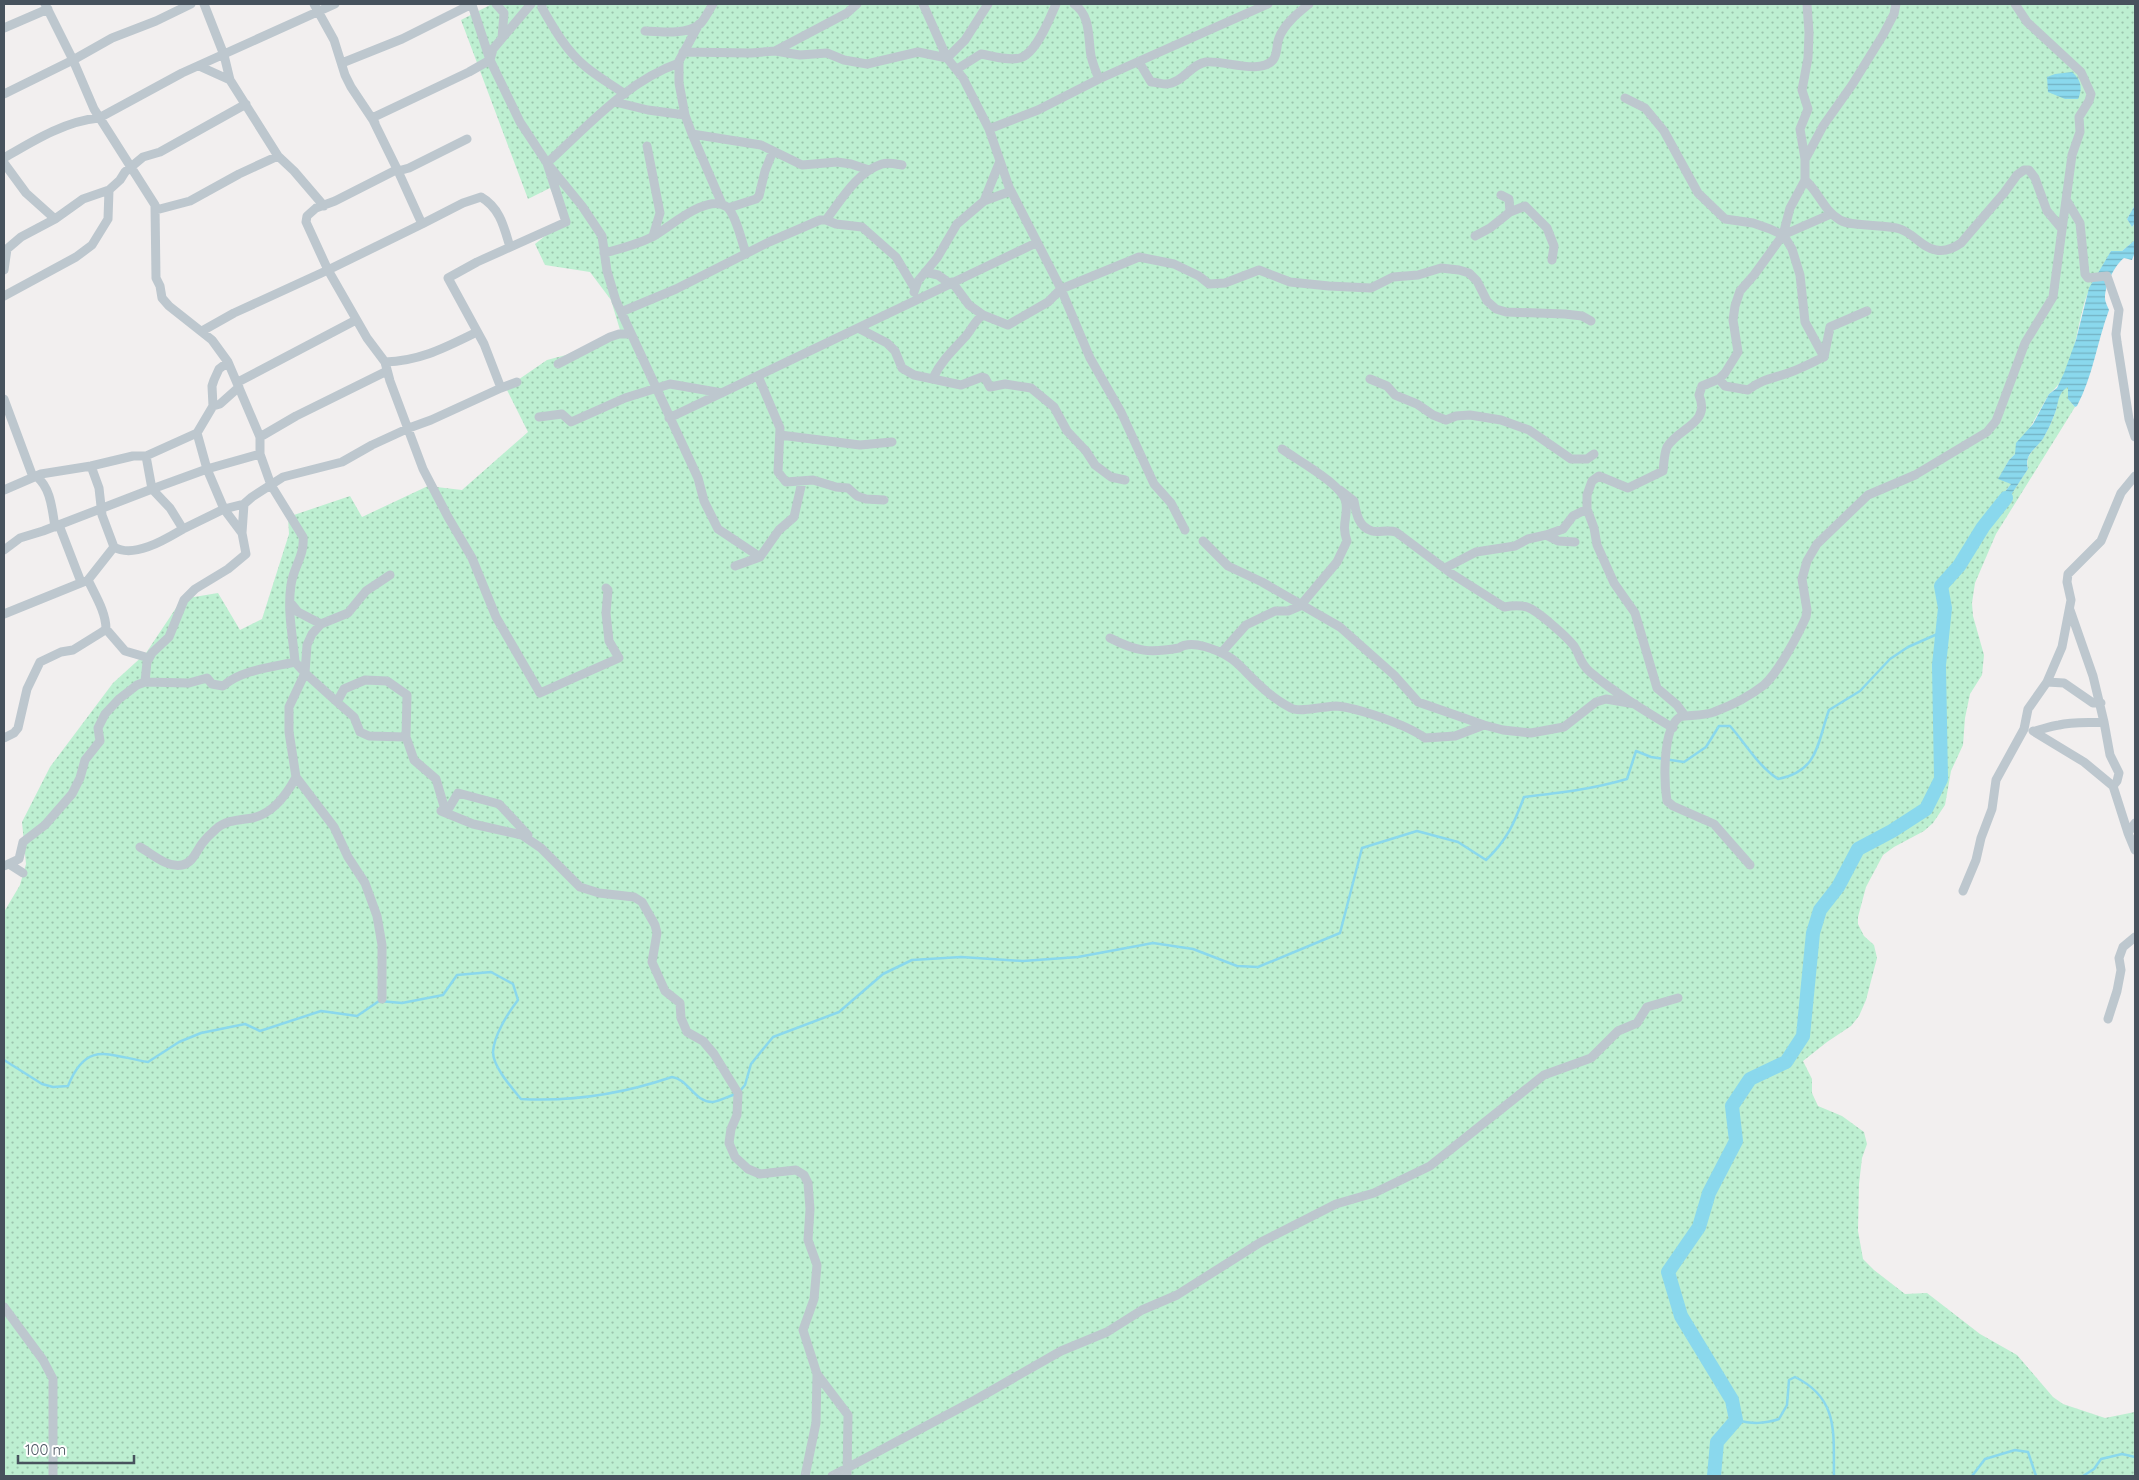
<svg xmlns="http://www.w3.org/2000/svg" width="2139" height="1480" font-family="Quicksand,sans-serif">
<defs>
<pattern id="grass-dots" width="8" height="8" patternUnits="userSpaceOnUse" patternTransform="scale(1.25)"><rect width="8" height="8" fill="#bdefd1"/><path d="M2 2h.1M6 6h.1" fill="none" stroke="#9bc4ad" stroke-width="1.8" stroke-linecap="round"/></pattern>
<pattern id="water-rules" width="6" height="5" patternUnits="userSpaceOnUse" patternTransform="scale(1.25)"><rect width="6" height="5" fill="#8ad8ed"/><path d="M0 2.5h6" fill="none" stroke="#73b2c3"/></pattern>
</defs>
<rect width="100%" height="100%" fill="#f2efef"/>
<path fill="url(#grass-dots)" d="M 492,4 L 2135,4 L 2135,205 L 2127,219 L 2132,227 L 2135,223 L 2135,240 L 2122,251 L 2111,251 C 2105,264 2095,275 2090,288 C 2075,319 2078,372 2049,394 L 2015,454 L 2009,460 L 1999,478 L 2012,483 L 1971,535 L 1959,560 L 1940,580 L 1948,595 L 1946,580 L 1960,566 L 1975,546 L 1977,548 L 1986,523 L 1993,514 L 2003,506 L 2028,469 C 2024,453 2039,447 2045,435 C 2049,428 2052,421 2055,413 C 2059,402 2056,394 2068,386 L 2068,399 L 2075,407 L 1996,534 L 1975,583 L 1972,603 L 1973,616 L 1984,655 L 1982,675 L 1970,694 L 1965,718 L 1963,745 L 1951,771 L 1945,805 L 1933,823 L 1924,831 L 1894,847 L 1883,855 L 1866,887 L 1858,917 L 1858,924 L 1864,936 L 1874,945 L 1877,958 L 1866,1000 L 1859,1016 L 1851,1026 L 1827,1042 L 1803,1061 L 1812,1079 L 1812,1093 L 1818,1106 L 1842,1116 L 1864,1132 L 1867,1144 L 1862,1158 L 1859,1184 L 1858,1231 L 1863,1259 L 1874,1270 L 1905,1294 L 1927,1293 L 1980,1334 L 2017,1355 L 2053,1397 L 2063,1404 L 2105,1418 L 2135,1412 L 2135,1476 L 4,1476 L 4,912 L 20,885 L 26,864 L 22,822 L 50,767 L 113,683 L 146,653 L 182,599 L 218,593 L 240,630 L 262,619 L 289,534 L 288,517 L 350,496 L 362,517 L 428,486 L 462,490 L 528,432 L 506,388 L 547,360 L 566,355 L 620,330 L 611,300 L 590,272 L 545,265 L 535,244 L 565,220 L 550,188 L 528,199 L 461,20 Z"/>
<path fill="url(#water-rules)" d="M 2072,72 C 2081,80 2083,88 2078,99 L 2065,99 L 2048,92 L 2047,77 L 2055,74 Z
M 2135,205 L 2135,223 L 2132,227 L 2127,219 Z
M 2135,240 L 2135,252 L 2132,260 L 2124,258 C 2114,266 2105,285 2105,298 C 2105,302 2108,307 2109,310 C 2097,342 2093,376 2077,406 L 2075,407 L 2068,399 L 2068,387 C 2057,393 2059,403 2055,413 C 2052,421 2049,428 2045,435 C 2040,447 2023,453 2028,469 L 2003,507 L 1993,514 L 1986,523 L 1977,548 L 1974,546 L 1960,566 L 1946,580 L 1947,603 L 1941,589 L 1940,580 L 1959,560 L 1971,535 L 2011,484 L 1998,479 L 2009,460 L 2015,454 L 2016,443 L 2033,424 L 2049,394 L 2057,388 L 2064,373 L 2076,340 L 2089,288 L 2111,251 L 2122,251 Z"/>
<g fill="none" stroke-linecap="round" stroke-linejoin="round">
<path stroke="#8ad8ed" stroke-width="2.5" d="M 4,1060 L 42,1084 L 53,1087 L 68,1086 C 87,1039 109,1056 148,1062 L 179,1042 L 201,1033 L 245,1024 L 260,1031 L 321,1011 L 357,1016 L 379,1001 L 402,1003 L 443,995 L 457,975 L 491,972 L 513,984 L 518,1000 C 508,1013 494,1035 493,1052 C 493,1067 512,1088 521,1099 C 574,1102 622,1094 672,1077 C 688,1079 695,1103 713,1102 C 720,1101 729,1096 736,1094
M 740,1091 L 745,1085 L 751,1064 L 773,1037 L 839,1012 L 883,974 L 912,960 L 961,957 L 1023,961 L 1078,957 L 1153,943 L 1193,949 L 1237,966 L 1258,967 L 1340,933 L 1362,848 L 1417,831 L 1458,842 L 1486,860 C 1507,840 1514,824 1524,797 C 1559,793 1593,789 1627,779 L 1636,751 L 1651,757 L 1684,762 L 1706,747 L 1719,726 L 1730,726 C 1746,744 1758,766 1778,779 C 1819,771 1817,743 1829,710 L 1860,691 L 1890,659 L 1908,647 L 1942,632
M 1736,1420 C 1752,1424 1764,1424 1779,1419 L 1787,1405 L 1789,1380 L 1795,1377 C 1840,1399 1833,1435 1834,1476
M 1972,1476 L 1985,1459 L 2015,1450 L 2028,1452 L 2036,1476
M 2083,1476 L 2094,1469 L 2101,1459 L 2122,1454 L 2135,1457"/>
<path stroke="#8ad8ed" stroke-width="14" d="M 1714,1476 L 1717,1442 L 1736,1420 L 1732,1400 L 1681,1316 L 1668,1272 L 1699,1227 L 1709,1193 L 1736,1141 L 1732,1106 L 1750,1079 L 1786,1062 L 1803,1036 L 1813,933 L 1820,910 L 1838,887 L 1858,849 L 1892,831 L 1926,809 L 1941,779 L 1939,665 L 1945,608 L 1941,586 L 1959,566 L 1983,527 L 2006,498"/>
<path stroke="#bdc7ce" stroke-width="9" d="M 45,4 L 73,60 L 94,109 L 155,205 L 156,278 L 160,286 L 162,298 L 169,306 L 212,340 L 228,362 L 260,437 L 260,454 L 271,485 L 303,537 C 305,555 293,568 291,585 C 287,611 293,637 295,662
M 204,4 L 224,55 L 230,80 L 278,156 L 294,171 L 324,206
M 314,4 L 334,40 L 345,75 L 351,87 L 375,123
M 496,4 L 504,13 L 502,38
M 542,4 L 542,8 C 554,29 567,52 586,67 C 598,77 612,85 625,94
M 923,4 L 947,58 L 963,78 L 989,129 L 1009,187 L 1061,289 L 1090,358 L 1121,412 L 1154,484 L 1171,503 L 1185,530
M 1074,4 C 1091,15 1088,39 1091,56 C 1093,64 1096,72 1099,79
M 472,5 L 490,60 L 520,122 L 547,163 L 566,222 L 477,262 L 448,278 L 484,344 L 501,388 L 517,382
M 699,24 L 679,61 L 679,83 L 685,115 L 692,134 L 722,204
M 4,28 L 48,9
M 645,31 C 661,32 687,35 700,24 C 705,19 709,10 713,4
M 775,51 L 800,55 L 827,53 L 844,60 L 867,64 L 918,52 L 947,58 L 965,40 L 988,4
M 683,52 L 751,53 L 775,51 L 847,13 L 857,4
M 1139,62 L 1151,82 C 1156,82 1162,84 1166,84 C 1183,83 1191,64 1206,62 C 1224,60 1260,75 1273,60 C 1278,54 1276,45 1279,38 C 1284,24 1298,13 1309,4
M 342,63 L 402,39 L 472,4
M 679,63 C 627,81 587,127 547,163 L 582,206 L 602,236 L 607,271 L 616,301 L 698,478 L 704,501 L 718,529 L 760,557
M 199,66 L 230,80
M 957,69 L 981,54 C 992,56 1009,61 1020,58 C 1036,54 1050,18 1056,4
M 4,94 L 73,60 L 112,38 L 156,21 L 191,4
M 1625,98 L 1645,108 L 1664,131 L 1698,193 L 1725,219 L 1753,223 L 1770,229 L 1783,235 L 1786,239 L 1792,249 L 1800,275 L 1805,322 L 1824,357
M 615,102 L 648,110 L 685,115
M 989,129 L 1038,110 L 1099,79 L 1268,4
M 692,134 L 761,145 L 802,165 L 837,162 L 851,164 L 869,170
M 467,139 L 409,168 L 398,171 L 422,224 L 463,203 L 481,197 C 500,208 504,227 510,247
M 647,146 L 660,213 L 653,236
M 4,158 C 33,141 65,121 99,118 L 182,73 L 335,4
M 1806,158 L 1823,126 L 1852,85 L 1883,35 L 1894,14 L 1896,4
M 4,163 L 26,193 L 55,219
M 398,171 L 372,118 L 469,72 L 490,60 L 493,49 L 531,4
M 1805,180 C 1819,192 1823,210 1840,220 C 1852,227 1885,224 1900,229 C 1913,233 1922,248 1936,250 C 1946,252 1954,248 1961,243 L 2004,193 L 2017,175 L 2024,170 L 2029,170 L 2035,178 L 2047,211 L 2062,229
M 1501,195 L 1509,199 L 1510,212
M 984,201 L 1000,161
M 2067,201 L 2080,223 L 2085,274 L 2088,278 L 2107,276 L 2119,310 L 2116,334 L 2117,342 L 2129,419 L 2135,437
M 728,208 L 756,199 L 759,196 L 765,171 L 773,151
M 156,210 L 190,201 L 239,174 L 278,156
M 826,220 C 841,200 857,172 882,164 C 888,162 896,164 902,165
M 422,224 L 328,270 L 367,338 L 385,362 L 390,381 L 423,469 L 448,517 L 472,558 L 496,617 L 540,693 L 619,658 L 609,641 L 606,613 L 608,590 L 606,588
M 1783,235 L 1831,214
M 1475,236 L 1490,228 L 1510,212 L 1525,206 L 1547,228 L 1554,246 L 1552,260
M 604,253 C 620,249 636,245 652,237 C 669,228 708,192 727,207 C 736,215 742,242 746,254
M 4,270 L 7,249 L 21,237 L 55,219 L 83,199 L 109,190
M 925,272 L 938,275 L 949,283
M 952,282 L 969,305 L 983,315
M 914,292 L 918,281 L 937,258 L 957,224 L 984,201 L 1011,191
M 4,296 L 76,257 L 92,245 L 108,219 L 109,190 L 120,180 L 125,172 L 143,157 L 160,152 L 246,104
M 621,312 L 676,289 L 769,242 L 820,220 L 826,220 L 836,224 L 862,227 L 896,257 L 915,289
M 858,328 L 887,343 L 895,351 L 902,368 L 914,375 L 961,385 L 982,377 L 985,378 L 990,387 L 1005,384 L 1031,388 L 1054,407 L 1067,431 L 1086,451 L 1095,465 L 1111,477 L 1125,480
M 202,331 L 234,313 L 328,270 L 306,222 L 307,216 L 316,208 L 335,201 L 396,170
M 1824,357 L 1830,327 L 1867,311
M 385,362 C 421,361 446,347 477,332
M 558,364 L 610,337 L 619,334 L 630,334
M 758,376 L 780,428 L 778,472 L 786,482 L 813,480 L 836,487 L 848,488 L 857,496 L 866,499 L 884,500
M 933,378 C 941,361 953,350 966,336 C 972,329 975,320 983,315 L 1008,325 L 1048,302 L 1061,289 L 1139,257 L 1174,264 L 1199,276 L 1209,284 L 1225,283 L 1259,270 L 1290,282 L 1329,286 L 1371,288 L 1393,277 L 1418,275 L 1441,268 L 1459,270 L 1469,273 L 1477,281 L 1487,301 L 1496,309 L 1506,312 L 1565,314 L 1582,316 L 1591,321
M 1370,379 L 1387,386 L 1395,395 L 1417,404 L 1433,415 L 1446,420 L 1456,416 L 1470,415 L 1501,420 L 1529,430 L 1571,459 L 1587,459 L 1594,454
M 1719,379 L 1725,386 L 1748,390 C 1762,379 1775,378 1791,372 C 1802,368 1813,362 1824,357
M 238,382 L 356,320
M 4,399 L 33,477
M 213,406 L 220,404 L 239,387
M 539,417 L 562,414 L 571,422 L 625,398 L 670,384 L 722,393
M 669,418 L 1036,243
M 197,433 L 213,406 L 212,386 L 214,380 L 219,369 L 228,362
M 780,435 L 860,445 L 892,442
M 260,437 L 296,416 L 387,371
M 146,456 L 152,489 L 207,469 L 260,454
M 91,466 L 99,488 L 102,515 L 114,547
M 36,476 C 51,488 52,509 55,527
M 4,490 L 41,474 L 91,466 L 133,456 L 146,456 L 197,433 L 207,469 L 224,509 L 244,504 L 252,497 L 283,477 L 342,462 L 372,445 L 409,428 L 431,420 L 501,388
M 1340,490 L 1354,501 C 1356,512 1358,527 1372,531 C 1379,533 1387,529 1396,532 L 1452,574 L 1504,607 C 1527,603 1532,608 1549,622 C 1558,630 1566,636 1574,646 C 1581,656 1578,661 1590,672 C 1615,693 1645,711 1673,728
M 59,525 L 81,582
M 183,529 L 224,509 L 242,533
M 1546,535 L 1558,541 L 1575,542
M 1203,541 L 1228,566 L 1262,582 L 1340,627 L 1394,675 L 1418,702 L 1484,725
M 4,550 L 20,538 L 43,531 L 152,489 L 170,508 L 183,529 C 166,539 134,559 114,547 L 88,580
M 735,566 L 760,557 L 779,530 L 794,517 L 802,482
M 1445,568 L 1476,552 L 1515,546 L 1528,539 L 1546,535 L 1563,529 L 1573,516 L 1587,509
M 390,575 L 366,591 L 348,613 L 321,624 L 312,634 L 307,645 L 305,673 L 337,702 L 344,689 L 365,680 L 387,681 L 407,695 L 406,737 L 414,760 L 436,779 L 446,813 L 458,793 L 499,804 L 528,835
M 290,602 L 298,612 L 321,624
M 4,614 L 88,580 C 95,595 106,612 106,629 L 102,632 L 73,650 L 61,652 L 40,662 L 27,689 L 18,728 L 14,733 L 4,738
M 106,629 L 125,651 L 149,658
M 1110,638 C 1137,652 1150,653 1179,648 C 1192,639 1217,650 1229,657 C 1236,661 1241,667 1246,672 C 1260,686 1273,699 1291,708 C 1299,713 1325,706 1336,706 C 1359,708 1407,725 1425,738 L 1455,736 L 1484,725 L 1503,730 L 1531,733 L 1564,727 L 1596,702 L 1606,699 L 1635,704
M 1221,653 L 1246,625 L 1275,611 L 1288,611 L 1300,606 L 1337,562 L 1347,541 C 1341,524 1348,518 1346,503 C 1344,485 1297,460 1282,449
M 145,682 L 147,662 L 152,653 L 169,637 L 184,600 L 195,589 L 228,569 L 246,554 L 242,533 L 244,504
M 2047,682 L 2064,683 L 2093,703 L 2101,703
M 337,702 L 354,717 L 360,732 L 369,736 L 406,737
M 1685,716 L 1677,705 L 1657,688 L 1635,613 L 1614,583 L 1597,545 L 1594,528 L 1587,509 L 1587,495 L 1592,481 L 1599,476 L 1628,488 L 1663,471 C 1664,463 1664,454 1667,447 C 1679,427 1711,424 1699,395 L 1702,386 L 1719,379 L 1725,373 L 1738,352 L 1733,320 L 1735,306 L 1740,291 L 1754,275 L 1783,235 L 1790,208 L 1805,180 L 1805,159 L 1800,129 L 1808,109 L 1802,90 L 1808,58 L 1809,33 L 1807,4
M 2104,722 L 2110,755 L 2119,773 L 2117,781 L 2113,786
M 2033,731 L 2084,762 L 2113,786 L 2128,833 L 2135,823
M 2035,731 C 2043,729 2051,726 2059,725 C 2072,722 2090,723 2104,722 L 2093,676 L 2070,610
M 441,811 L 473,824 L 522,835 L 541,848 L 580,887 L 599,893 L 634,897 L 642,902 L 655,925 L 657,933 L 652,962 L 665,991 L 680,1003 L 681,1018 L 687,1032 L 703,1041 L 714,1054 L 738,1093 L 737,1115 L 731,1129 L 729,1143 L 735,1157 L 748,1169 L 760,1174 L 796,1170 L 804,1175 L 808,1183 L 810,1209 L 808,1240 L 817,1265 L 814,1299 L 803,1330 L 817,1374 L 816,1423 L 805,1476
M 2128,833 L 2135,850
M 140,847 C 152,854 167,868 182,865 C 194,863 197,848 205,840 C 208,836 212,833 216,829 C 226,820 239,820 252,818 C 273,814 287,794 296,777
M 9,864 L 23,873
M 1750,865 L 1714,824 L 1673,806 L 1667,801 C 1664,782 1662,728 1680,717 C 1684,715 1705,716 1714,712 C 1730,706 1750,696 1764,685 C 1778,673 1798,635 1806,617 L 1807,610 L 1802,579 L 1807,561 L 1817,544 L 1868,495 L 1915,475 L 1987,432 L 1996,421 L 2025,343 L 2053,297 L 2072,155 L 2080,132 L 2079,117 L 2089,101 L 2091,94 L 2081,72 L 2027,22 L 2015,4
M 4,866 L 19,859 L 23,842 L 45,825 L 72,794 L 80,778 L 85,760 L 100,741 L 98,728 L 105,714 L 119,699 L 137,685 L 145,682 L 189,683 L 207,678 L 212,684 L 223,686 C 241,670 273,667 295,662 L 305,673 L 289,707 L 289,732 L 296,777 L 334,827 L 348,857 L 365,883 L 377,916 L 382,945 L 382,999
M 1963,891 L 1976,860 L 1981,838 L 1992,809 L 1996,780 L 2024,729 L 2028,709 L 2047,682 L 2062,647 L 2071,600 L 2067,582 L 2068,574 L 2101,541 L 2121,493 L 2135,476
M 2108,1019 L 2117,991 L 2121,970 L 2119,958 L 2123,947 L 2135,937
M 4,1307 L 43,1360 L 53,1379 L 53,1476
M 817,1374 L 848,1415 L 847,1476
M 832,1476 L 975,1400 L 1061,1351 L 1107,1332 L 1142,1310 L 1177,1295 L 1261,1242 L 1336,1204 L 1374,1193 L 1430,1166 L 1544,1075 L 1591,1058 L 1618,1031 L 1637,1023 L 1647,1007 L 1678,998"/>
</g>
<rect width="2139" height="1480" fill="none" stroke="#47525d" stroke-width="10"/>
<path d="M18 1455v8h116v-8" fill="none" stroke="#47525d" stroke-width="2.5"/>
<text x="25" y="1455" font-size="15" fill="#47525d" stroke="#ffffff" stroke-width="4" paint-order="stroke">100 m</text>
</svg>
